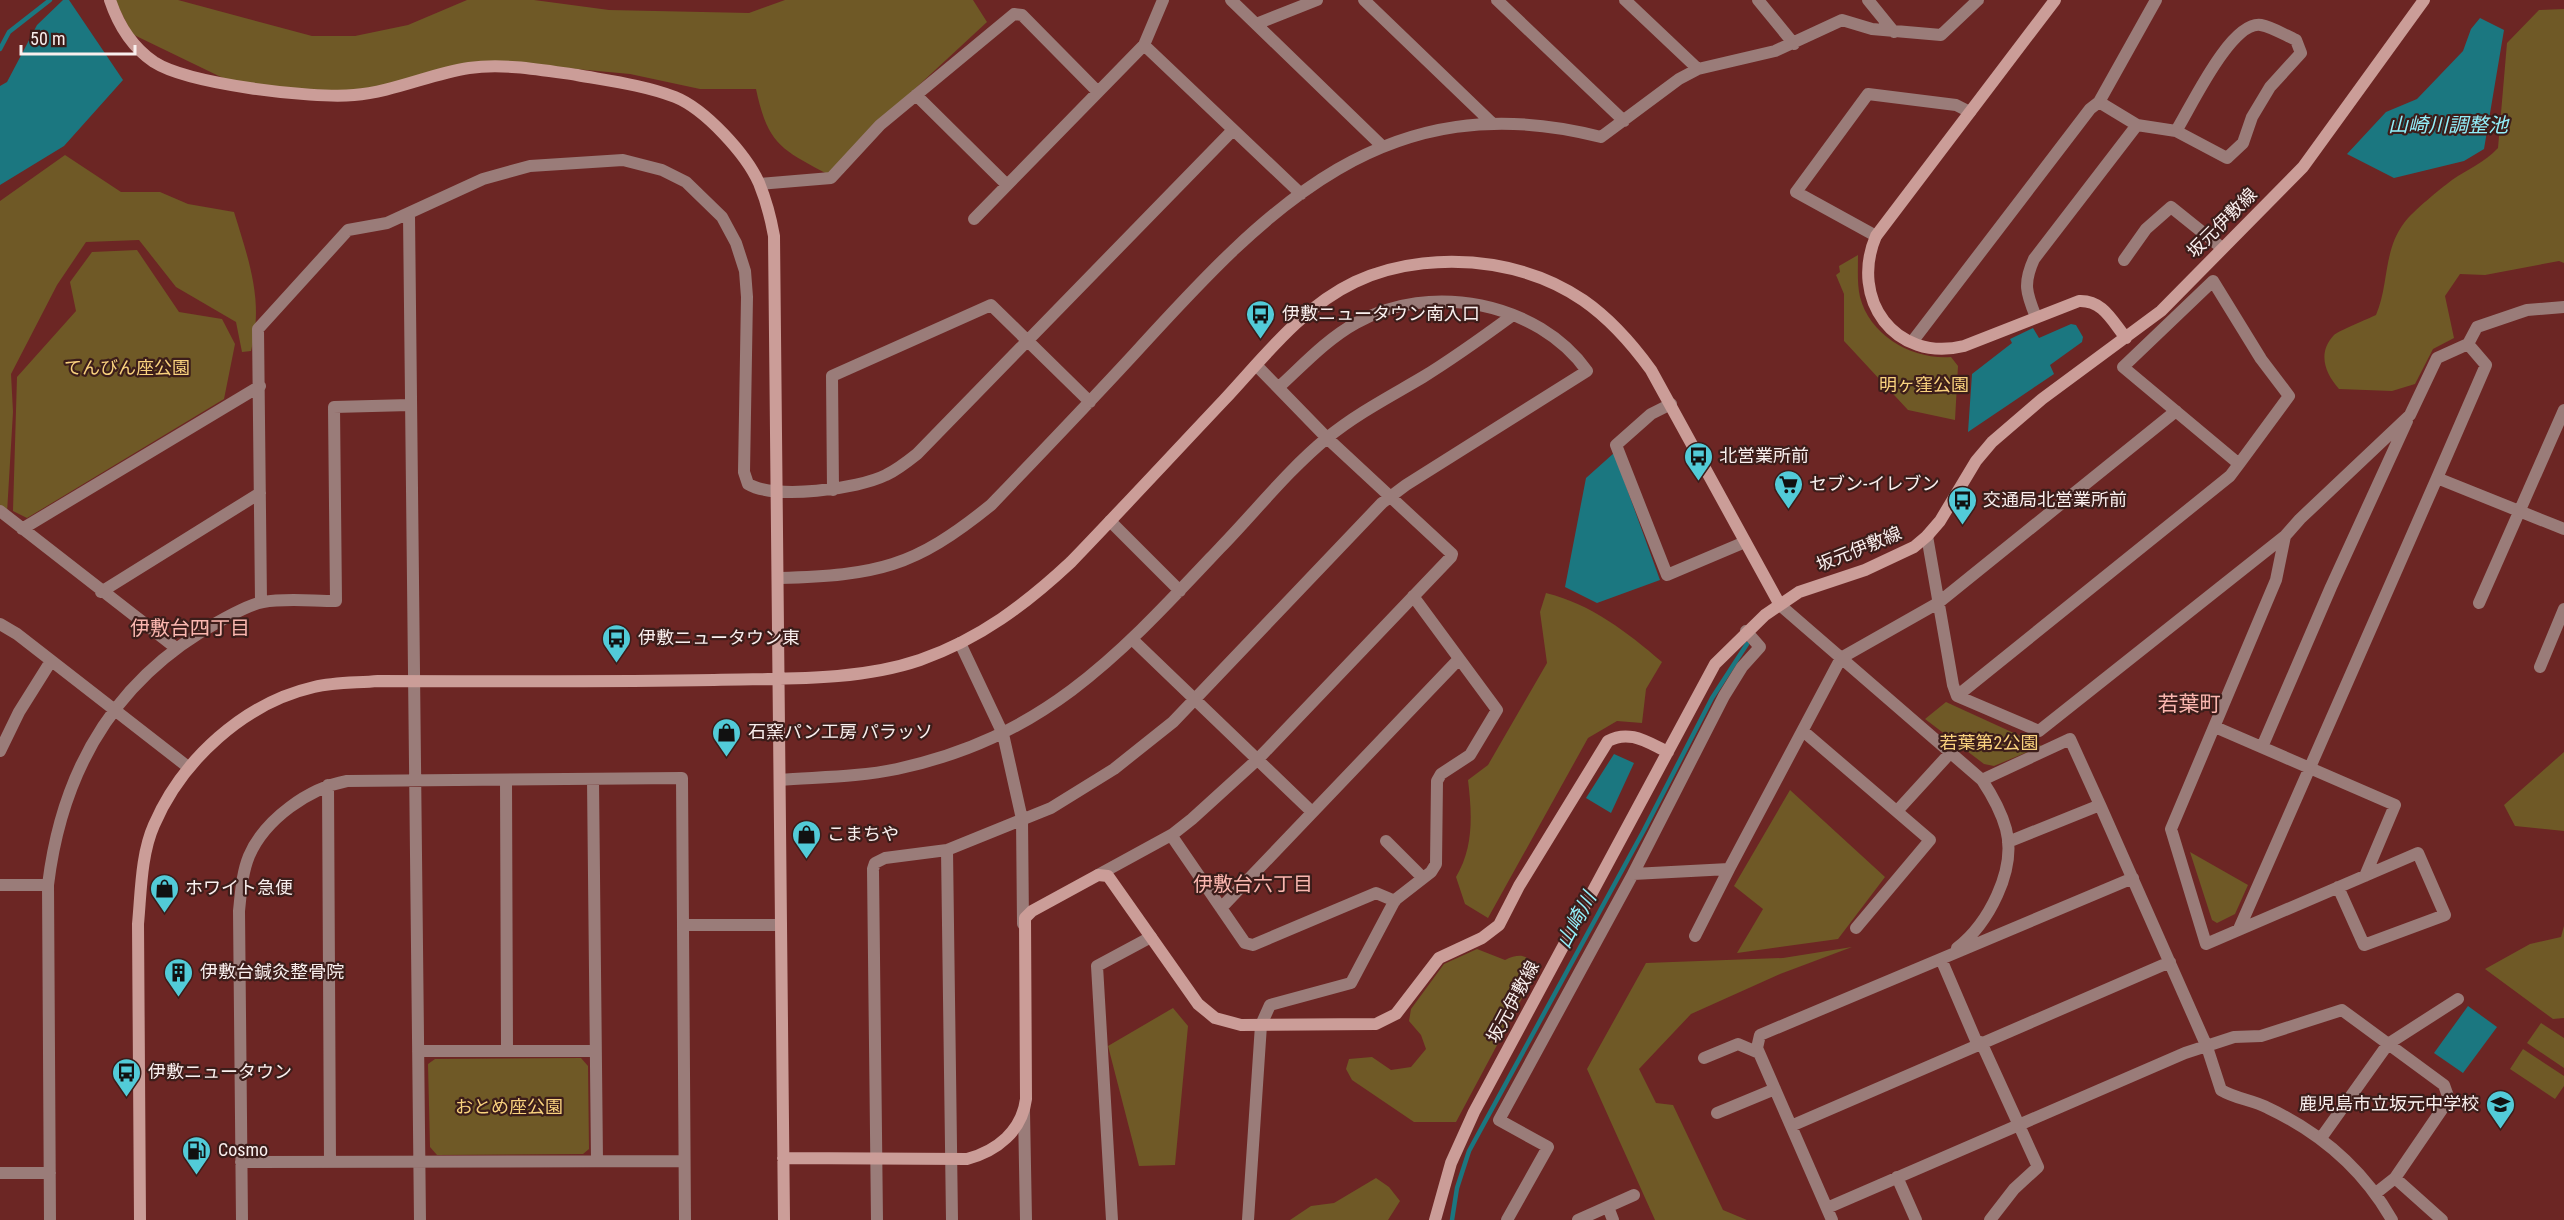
<svg xmlns="http://www.w3.org/2000/svg" width="2564" height="1220" font-family="'Roboto Condensed','Noto Sans JP',sans-serif">
<rect width="100%" height="100%" fill="#6c2624"/>
<path fill="#6f5926" d="M 115,0 L 178,0 L 312,36 L 355,36 L 408,25 L 467,0 L 534,0 L 609,10 L 749,13 L 785,0 L 973,0 L 987,22 L 879,122 L 829,175 C 781,149 768,145 756,89 L 700,89 L 630,74 L 501,62 L 377,92 L 299,92 L 225,79 L 132,34 Z
M 2564,9 L 2564,263 L 2559,261 L 2485,275 L 2460,274 L 2445,296 L 2454,338 L 2433,349 L 2415,384 L 2392,391 L 2339,389 C 2325,373 2317,353 2334,335 C 2338,331 2368,319 2376,315 C 2389,285 2383,251 2404,223 C 2414,210 2439,190 2452,180 C 2468,169 2484,163 2498,148 L 2507,43 L 2539,10 Z
M 65,155 L 121,192 L 160,192 L 188,204 L 234,212 C 249,261 264,301 251,351 L 242,352 L 236,322 L 176,287 L 139,240 L 86,242 L 57,285 L 11,374 L 13,412 L 7,513 L 0,515 L 0,201 Z
M 137,250 L 179,312 L 222,319 L 235,344 L 224,399 L 27,518 L 13,511 L 17,377 L 76,311 L 70,282 L 92,252 Z
M 1858,255 C 1858,269 1857,284 1860,297 C 1870,336 1913,360 1951,357 L 1958,366 L 1955,420 L 1908,410 L 1844,341 L 1844,294 L 1836,275 L 1840,272 L 1839,266 Z
M 1546,593 C 1591,604 1627,632 1662,662 L 1646,689 L 1642,723 L 1617,721 L 1588,738 L 1488,918 L 1465,904 L 1456,877 C 1474,847 1472,814 1468,780 L 1488,765 L 1547,663 L 1540,612 Z
M 1946,702 L 2042,746 L 1994,766 L 1984,764 L 1925,719 Z
M 2564,752 L 2564,831 L 2515,826 L 2504,805 Z
M 1790,790 L 1885,877 L 1838,939 L 1737,953 L 1763,909 L 1734,886 Z
M 2190,852 L 2248,885 L 2235,914 L 2217,923 L 2212,920 Z
M 2564,926 L 2564,1018 L 2553,1019 L 2485,969 L 2530,944 L 2561,937 Z
M 1852,947 L 1780,974 L 1691,1014 L 1639,1069 L 1656,1103 L 1673,1105 L 1723,1210 L 1747,1220 L 1655,1220 L 1587,1069 L 1646,963 L 1783,958 Z
M 1477,949 L 1505,960 C 1522,952 1531,955 1535,974 L 1456,1122 L 1414,1122 L 1352,1080 L 1346,1069 L 1349,1059 L 1372,1057 L 1391,1070 L 1411,1067 L 1426,1049 L 1421,1035 L 1409,1021 L 1411,1009 L 1444,964 Z
M 1173,1008 L 1188,1026 L 1175,1165 L 1139,1166 L 1108,1046 Z
M 2541,1023 L 2564,1038 L 2564,1068 L 2527,1043 Z
M 2523,1049 L 2564,1076 L 2564,1086 L 2555,1099 L 2510,1069 Z
M 581,1058 L 588,1066 L 589,1149 L 583,1154 L 437,1155 L 430,1147 L 428,1064 L 435,1059 Z
M 1376,1178 L 1389,1187 L 1400,1201 L 1388,1220 L 1290,1220 L 1311,1206 L 1334,1203 Z"/>
<path fill="#1b7780" d="M 63,0 L 69,0 L 123,80 L 64,146 L 0,185 L 0,86 L 7,82 L 37,25 Z
M 2480,18 L 2504,30 L 2484,149 L 2464,161 L 2394,178 L 2347,154 L 2386,112 L 2417,99 L 2463,51 L 2471,29 Z
M 2071,324 L 2076,325 L 2083,337 L 2082,342 L 2050,365 L 2054,374 L 1968,432 L 1972,374 L 2012,343 L 2010,339 L 2033,328 L 2039,338 Z
M 1614,453 L 1660,580 L 1597,603 L 1565,587 L 1586,478 Z
M 1614,754 L 1634,763 L 1611,813 L 1586,798 Z
M 2468,1006 L 2497,1027 L 2463,1073 L 2434,1053 Z"/>
<g fill="none" stroke-linecap="round" stroke-linejoin="round">
<path stroke="#1b7780" stroke-width="4.5" d="M 0,49 L 9,32 L 50,0
M 1452,1220 L 1457,1188 L 1469,1151 L 1644,830 L 1712,698 L 1747,644"/>
<path stroke="#9a7c79" stroke-width="12" d="M 1231,0 L 1382,146
M 1364,0 L 1493,124
M 1497,0 L 1624,121
M 1625,0 L 1698,69
M 1758,0 L 1794,44
M 1868,0 L 1894,32
M 1256,24 L 1317,0
M 1144,45 L 1301,194
M 916,95 L 1007,185
M 2137,125 L 2099,102 L 2156,0
M 760,184 L 831,178 L 880,125 L 1014,14 L 1022,15 L 1098,92
M 409,215 L 420,1220
M 974,219 L 1144,45 L 1163,0
M 1876,236 L 1796,192 L 1868,94 L 1956,105 L 1970,112
M 2124,260 L 2146,229 L 2171,207 L 2222,248
M 2036,317 C 2026,293 2023,283 2034,259 L 2137,125 L 2176,131 L 2227,158 L 2243,143 L 2252,117 L 2270,87 L 2301,53 L 2296,40 C 2285,35 2272,27 2261,25 C 2231,20 2190,109 2176,131
M 1912,342 L 2090,109 L 2099,102
M 1671,404 L 1651,414 L 1616,445 L 1667,575 L 1745,542
M 2437,478 L 2486,365 L 2468,344
M 833,490 L 832,376 L 991,305 L 1090,402
M 0,511 L 176,648
M 1110,521 L 1180,591
M 22,529 L 260,386
M 1927,536 L 1953,685 L 1957,696 L 2039,731 L 2285,536 L 2300,519 L 2410,415 L 2437,358 L 2468,344 L 2477,327 L 2527,310 L 2564,307
M 2285,536 L 2276,580 L 2171,829 L 2206,944 L 2418,853 L 2445,915 L 2364,945 L 2338,887
M 779,578 C 878,575 913,568 991,505 C 1040,454 1088,404 1135,353 C 1269,206 1386,82 1601,137 L 1679,79 L 1698,69 L 1775,51 L 1842,20 L 1872,29 L 1941,35 L 1978,0
M 101,592 L 260,493
M 261,602 L 258,329 L 348,230 L 387,223 L 483,179 L 530,166 L 623,160 L 662,170 L 686,182 L 722,217 L 736,243 L 745,271 L 747,297 L 744,472 L 748,484 C 775,500 858,489 886,475 C 897,470 907,462 917,454 L 1233,130
M 2479,603 L 2564,410
M 1780,605 L 1982,780 C 1992,795 2001,811 2006,829 C 2017,870 1988,924 1957,948
M 0,624 L 17,634 L 188,767
M 1133,640 L 1312,812
M 960,643 L 1003,734 L 1022,819 L 1023,924
M 2540,667 L 2564,609
M 1957,696 L 2230,476 L 2239,464 L 2123,367 L 2213,281 L 2261,359 L 2289,396 L 2239,464
M 2215,727 L 2395,805 L 2365,876
M 1803,731 L 1930,840 L 1856,928
M 2262,747 L 2331,587 L 2407,421
M 0,751 L 19,712 L 51,661
M 593,780 L 597,1161
M 780,780 C 819,777 859,777 897,769 C 1046,737 1120,654 1220,548 C 1255,512 1288,470 1327,438 C 1356,414 1391,396 1423,377 C 1454,358 1483,337 1513,315
M 1982,780 L 2070,739 L 2100,805
M 506,781 L 507,1050
M 328,785 L 330,1162
M 1898,810 L 1951,752
M 1171,835 L 1245,943 L 1253,945 L 1376,893 L 1395,901
M 1386,841 L 1423,878
M 2008,842 L 2100,805 L 2207,1047 L 2221,1090 C 2236,1099 2253,1100 2268,1108 C 2321,1133 2363,1169 2392,1220
M 947,850 L 952,1220
M 1633,874 L 1724,696 L 1742,667 L 1760,647 L 1746,631
M 1098,875 L 1173,834 L 1192,819 L 1258,759 L 1451,557 L 1452,554 L 1327,438 L 1256,365
M 0,885 L 48,885
M 1221,908 L 1459,659
M 684,925 L 781,925
M 2239,929 L 2437,478 L 2564,529
M 1695,936 L 1729,869
M 1941,959 L 1977,1043
M 1981,1042 L 2038,1167 L 2014,1189 L 1990,1220
M 418,1051 L 594,1051
M 1704,1058 L 1738,1044 L 1759,1053
M 1024,1111 L 1026,1220
M 1717,1113 L 1775,1089
M 1791,1126 L 2170,962
M 2321,1138 L 2388,1044 L 2458,999
M 241,1162 L 684,1161
M 0,1173 L 50,1173
M 1897,1177 L 1916,1220
M 2395,1178 L 2442,1220
M 1608,1207 L 1613,1220
M 1827,1208 L 2185,1053 L 2234,1037 L 2261,1036 L 2342,1010 L 2444,1085 L 2449,1099 L 2395,1178 L 2376,1193
M 50,1220 L 48,885 C 61,778 108,690 201,632 C 216,623 246,605 263,602 C 285,598 312,601 336,601 L 334,407 L 410,405
M 242,1220 L 239,911 C 241,892 242,873 249,856 C 265,819 309,788 347,781 L 682,778 L 685,1220
M 877,1220 L 873,869 L 875,863 L 885,858 L 947,850 L 1051,808 L 1114,769 L 1173,722 L 1382,503 L 1406,485 L 1587,371 C 1538,302 1430,281 1356,323 C 1327,339 1303,365 1279,387
M 1112,1220 L 1097,966 L 1151,937
M 1248,1220 L 1261,1025 L 1270,1005 L 1351,983 L 1395,900 L 1431,872 L 1436,864 L 1437,781 L 1441,774 L 1470,755 L 1497,710 L 1413,596
M 1507,1220 L 1548,1147 L 1499,1120 L 1633,874 L 1729,869 L 1841,658 L 1938,603 L 2176,411
M 1578,1220 L 1634,1195
M 1832,1220 L 1757,1048 L 1760,1035 L 2133,878"/>
<path stroke="#cb9d98" stroke-width="12" d="M 110,0 C 118,24 132,47 154,62 C 188,84 312,99 354,95 C 393,92 430,74 469,68 C 504,63 542,70 577,75 C 610,81 643,85 675,97 C 705,109 746,154 759,183 C 766,200 771,219 774,236 L 784,1220
M 2055,0 L 1876,236 C 1849,299 1895,363 1964,346 L 2079,301 C 2103,300 2112,321 2126,338
M 783,1158 L 967,1159 C 997,1151 1022,1131 1026,1099 L 1025,918 L 1032,911 L 1098,875 L 1108,876 L 1198,1004 L 1215,1018 L 1241,1025 L 1376,1024 L 1396,1014 L 1439,958 L 1482,938 L 1499,925 L 1519,886 L 1608,741 C 1630,729 1648,743 1668,752
M 140,1220 L 138,924 C 141,892 141,854 154,825 C 182,760 244,703 314,687 C 335,682 357,683 378,681 C 490,681 602,682 714,680 C 782,678 855,682 920,660 C 980,639 1026,604 1071,562 C 1123,508 1173,454 1224,400 C 1264,357 1302,307 1355,282 C 1397,262 1448,258 1493,265 C 1565,277 1609,312 1651,370 L 1780,605
M 1435,1220 L 1451,1163 L 1474,1112 L 1715,664 L 1765,615 L 1799,592 L 1865,570 L 1914,547 L 1927,536 L 1940,521 L 1976,461 L 1992,442 L 2042,399 L 2161,311 L 2303,167 L 2424,0"/>
</g>
<defs>
<symbol id="bus-pin" viewBox="-11 -11 22 30"><path d="M0 17L-7.5 6A9.5 9.5 0 1 1 7.5 6Z" fill="#52cbd8" stroke="#3c1d1a"/><path d="M-5-6H5V4H4V6H2V4H-2V6H-4V4H-5ZM-3.5-4V0h7V-4ZM-3.5 1.2v1.5H-2V1.2ZM2 1.2v1.5H3.5V1.2Z" fill="#111"/></symbol>
<symbol id="supermarket-pin" viewBox="-11 -11 22 30"><path d="M0 17L-7.5 6A9.5 9.5 0 1 1 7.5 6Z" fill="#52cbd8" stroke="#3c1d1a"/><path d="M-6-5.5h2.5l.6 2H6L4.5 2H-2.5L-4.4-4H-6ZM-1.5 3.2a1.3 1.3 0 1 0 .1 0ZM3 3.2a1.3 1.3 0 1 0 .1 0Z" fill="#111"/></symbol>
<symbol id="shop-pin" viewBox="-11 -11 22 30"><path d="M0 17L-7.5 6A9.5 9.5 0 1 1 7.5 6Z" fill="#52cbd8" stroke="#3c1d1a"/><path d="M-5-2.5h2.3a2.7 3.5 0 0 1 5.4 0H5L5.5 6h-11ZM-1.5-2.5h3a1.5 2.3 0 0 0-3 0Z" fill="#111"/></symbol>
<symbol id="building-pin" viewBox="-11 -11 22 30"><path d="M0 17L-7.5 6A9.5 9.5 0 1 1 7.5 6Z" fill="#52cbd8" stroke="#3c1d1a"/><path d="M-4-6H4V6H1V3H-1V6H-4ZM-2.5-4.3h1.7v1.8h-1.7ZM.8-4.3h1.7v1.8H.8ZM-2.5-1h1.7V.8h-1.7ZM.8-1h1.7V.8H.8Z" fill="#111"/></symbol>
<symbol id="school-pin" viewBox="-11 -11 22 30"><path d="M0 17L-7.5 6A9.5 9.5 0 1 1 7.5 6Z" fill="#52cbd8" stroke="#3c1d1a"/><path d="M0-5L7-2L0 1L-7-2ZM-4 1L0 2.5L4 1V4Q0 6-4 4Z" fill="#111"/></symbol>
<symbol id="fuel-pin" viewBox="-11 -11 22 30"><path d="M0 17L-7.5 6A9.5 9.5 0 1 1 7.5 6Z" fill="#52cbd8" stroke="#3c1d1a"/><path d="M-5.5-6h7V0h2V4h1.3V-2.5L3-4.5l.8-.8L6-3V5H2.5V1h-1V6h-7ZM-4.2-4.7v3.2H.2V-4.7Z" fill="#111"/></symbol>
</defs>
<g fill-rule="evenodd">
<use href="#bus-pin" x="1244" y="298" width="33" height="45"/>
<use href="#bus-pin" x="1682" y="440" width="33" height="45"/>
<use href="#supermarket-pin" x="1772" y="468" width="33" height="45"/>
<use href="#bus-pin" x="1946" y="484" width="33" height="45"/>
<use href="#bus-pin" x="600" y="622" width="33" height="45"/>
<use href="#shop-pin" x="710" y="716" width="33" height="45"/>
<use href="#shop-pin" x="790" y="818" width="33" height="45"/>
<use href="#shop-pin" x="148" y="872" width="33" height="45"/>
<use href="#building-pin" x="162" y="956" width="33" height="45"/>
<use href="#bus-pin" x="110" y="1056" width="33" height="45"/>
<use href="#school-pin" x="2484" y="1088" width="33" height="45"/>
<use href="#fuel-pin" x="180" y="1134" width="33" height="45"/>
</g>
<g text-anchor="middle" stroke-width="4.5" stroke-linejoin="round" paint-order="stroke">
<g font-size="18" fill="#f9efee" stroke="#3c1d1a">
<text transform="translate(2222 223) rotate(-45)" y="6">坂元伊敷線</text>
<text transform="translate(1859 549) rotate(-22)" y="6">坂元伊敷線</text>
<text transform="translate(1513 1002) rotate(-62)" y="6">坂元伊敷線</text>
</g>
<g font-size="18" fill="#f9efee" stroke="#3c1d1a" text-anchor="start">
<text x="1282" y="320">伊敷ニュータウン南入口</text>
<text x="1719" y="462">北営業所前</text>
<text x="1809" y="490">セブン-イレブン</text>
<text x="1983" y="506">交通局北営業所前</text>
<text x="638" y="644">伊敷ニュータウン東</text>
<text x="748" y="738">石窯パン工房 パラッソ</text>
<text x="827" y="840">こまちや</text>
<text x="185" y="894">ホワイト急便</text>
<text x="200" y="978">伊敷台鍼灸整骨院</text>
<text x="148" y="1078">伊敷ニュータウン</text>
<text x="2479" y="1110" text-anchor="end">鹿児島市立坂元中学校</text>
<text x="218" y="1156">Cosmo</text>
</g>
<g font-size="18" fill="#f9d27e" stroke="#3c1d1a">
<text x="127" y="374">てんびん座公園</text>
<text x="1924" y="391">明ヶ窪公園</text>
<text x="1989" y="749">若葉第2公園</text>
<text x="509" y="1113">おとめ座公園</text>
</g>
<g font-size="20" font-style="italic" fill="#93effa" stroke="#3c1d1a">
<text x="2448" y="132">山崎川調整池</text>
<text transform="translate(1576 920) rotate(-62)" y="7">山崎川</text>
</g>
<g font-size="20" fill="#fbb7b0" stroke="#3c1d1a">
<text x="190" y="635">伊敷台四丁目</text>
<text x="1253" y="891">伊敷台六丁目</text>
</g>
<g font-size="21" fill="#fbb7b0" stroke="#3c1d1a">
<text x="2189" y="711">若葉町</text>
</g>
</g>
<path d="M21 45v9h114v-9" fill="none" stroke="#f9efee" stroke-width="3"/>
<text x="30" y="45" font-size="18" fill="#f9efee" stroke="#3c1d1a" stroke-width="4.5" paint-order="stroke">50 m</text>
</svg>
